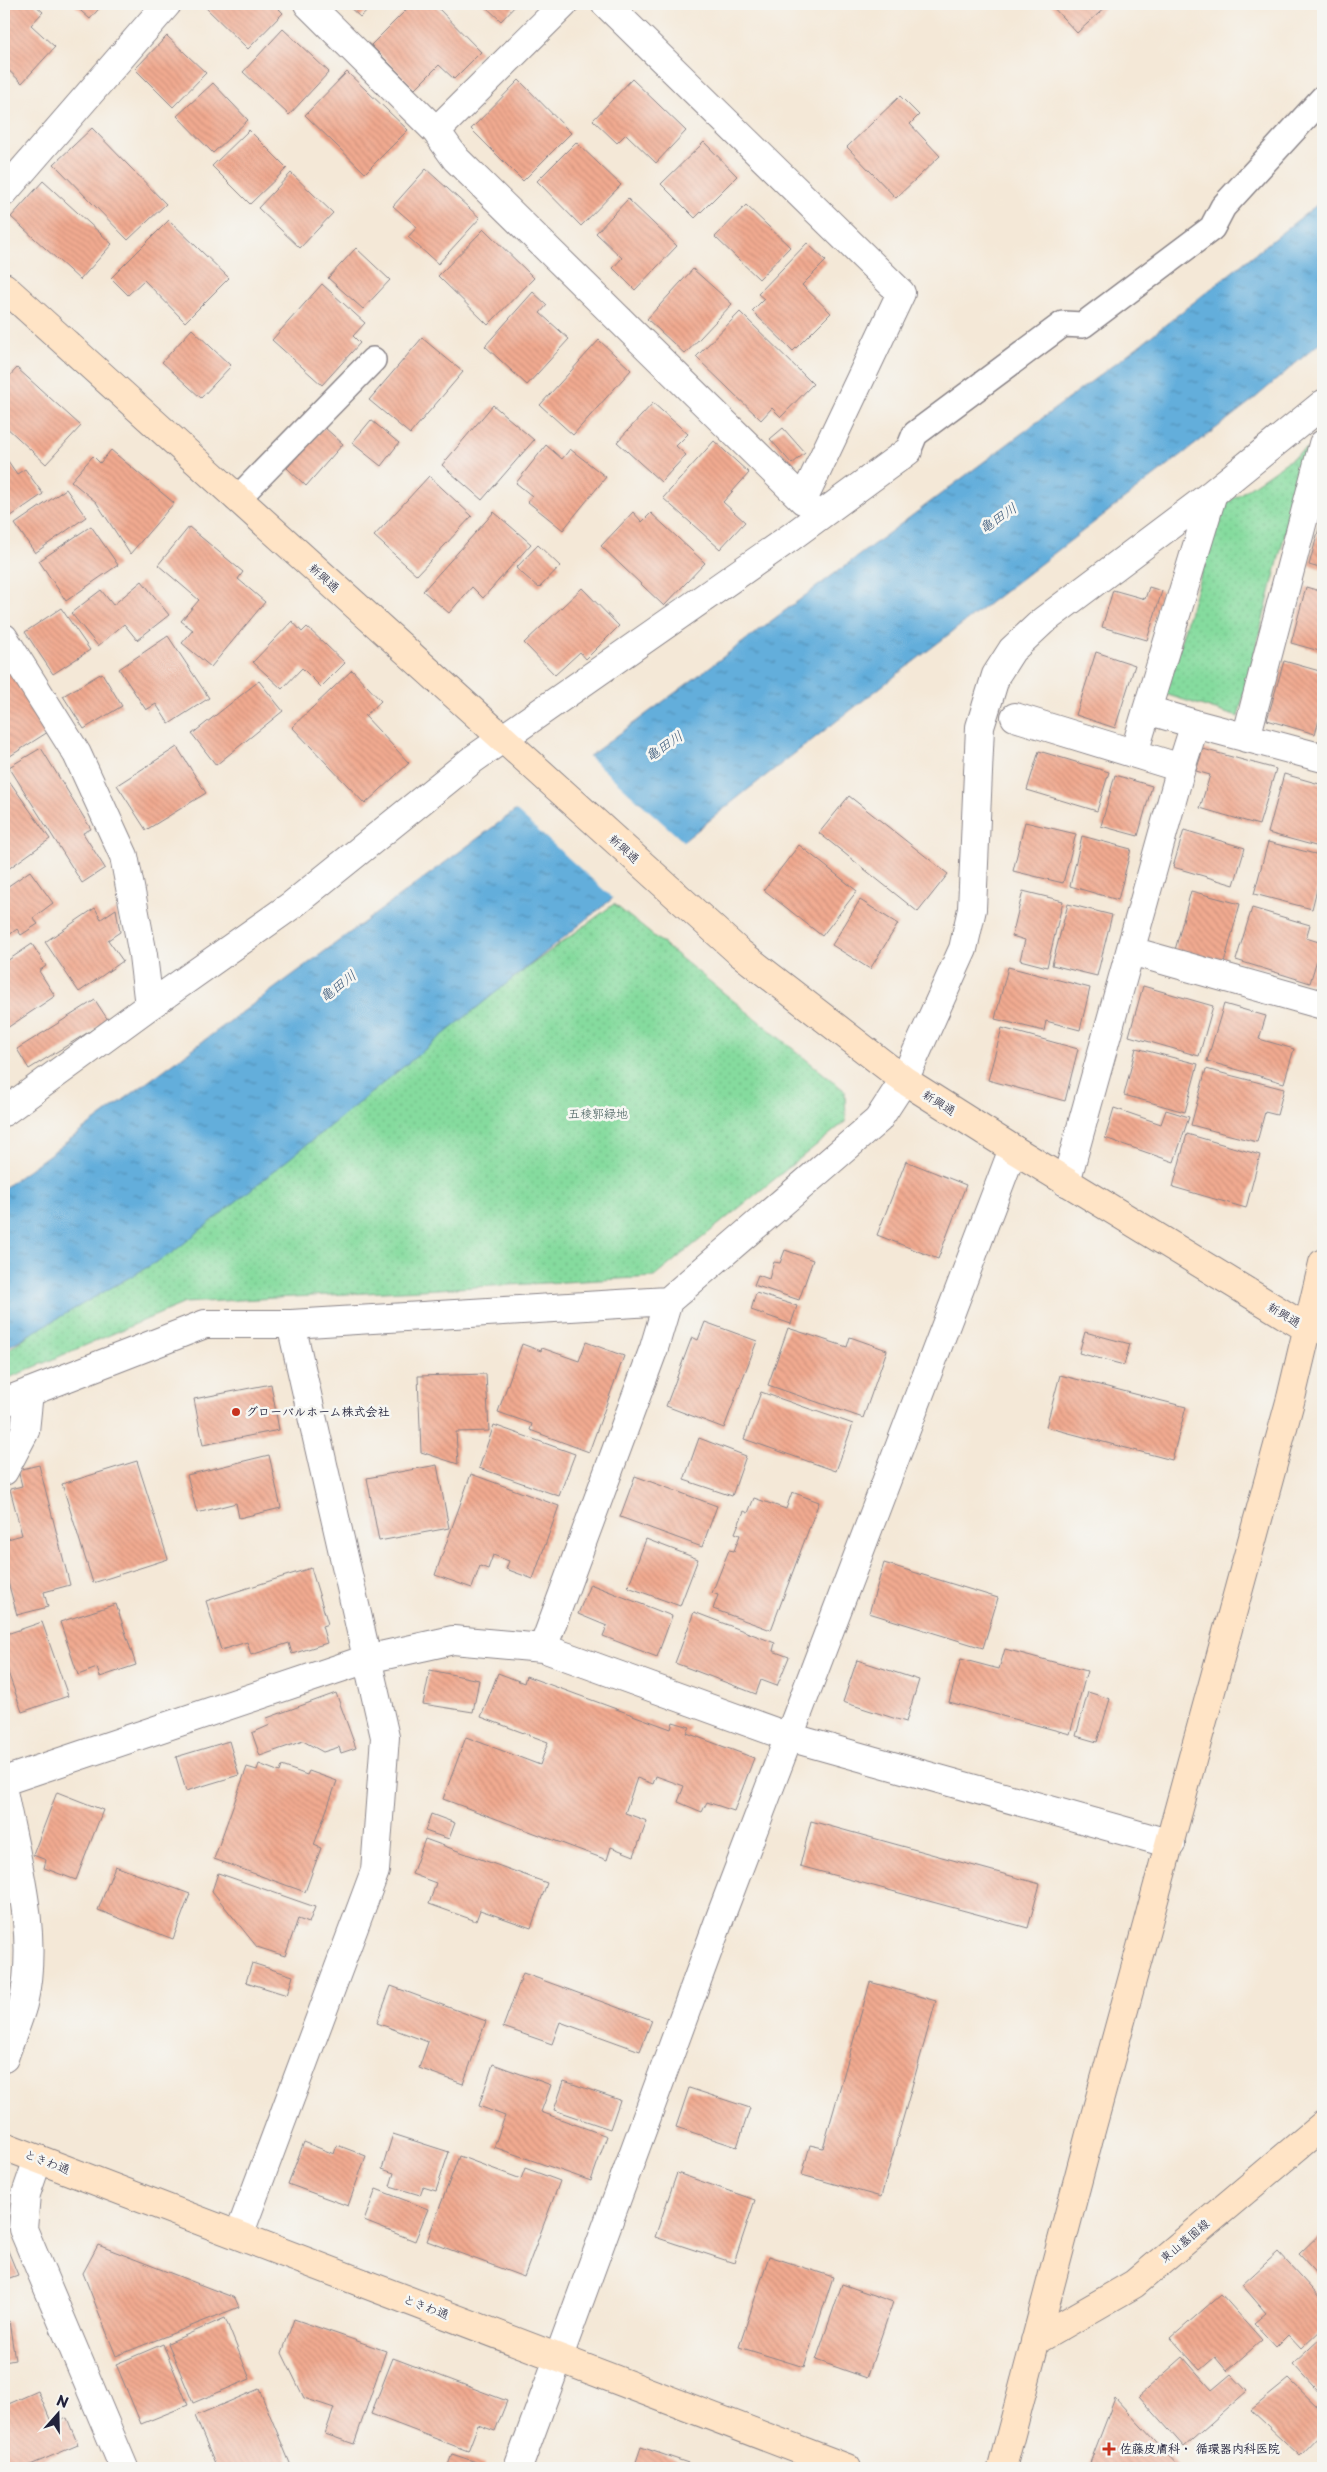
<svg xmlns="http://www.w3.org/2000/svg" width="1327" height="2472" font-family="'Playpen Sans','Klee One',sans-serif">
<defs>
<pattern id="green-dots" width="8" height="8" patternUnits="userSpaceOnUse" patternTransform="scale(1.25)"><rect width="8" height="8" fill="#85db9e"/><path d="M2 2h.1M6 6h.1" fill="none" stroke="#73bc89" stroke-width="1.8" stroke-linecap="round"/></pattern>
<pattern id="water-ripples" width="26" height="14" patternUnits="userSpaceOnUse" patternTransform="scale(1.25)"><rect width="26" height="14" fill="#63aedb"/><path d="M2 4q2-2 4 0t4 0M15 11q2-2 4 0t4 0" fill="none" stroke="#518db3"/></pattern>
<pattern id="building-back-hatch" width="6" height="6" patternUnits="userSpaceOnUse" patternTransform="scale(1.25)"><rect width="6" height="6" fill="#f1aa90"/><path d="M-1 5l2 2M0 0l6 6M5-1l2 2" fill="none" stroke="#ce927d"/></pattern>
</defs>
<rect width="100%" height="100%" fill="#f6f6f2"/>
<filter id="ink" filterUnits="userSpaceOnUse"><feTurbulence type="fractalNoise" baseFrequency=".02" numOctaves="2"/><feDisplacementMap in="SourceGraphic" scale="10" xChannelSelector="R" yChannelSelector="G"/><feConvolveMatrix kernelMatrix="1 2 1 2 8 2 1 2 1" color-interpolation-filters="sRGB"/></filter>
<filter id="wash" filterUnits="userSpaceOnUse"><feTurbulence type="fractalNoise" baseFrequency=".0096" numOctaves="4" result="noise"/><feDisplacementMap in="SourceGraphic" scale="20" xChannelSelector="R" yChannelSelector="G"/><feGaussianBlur stdDeviation="1.12" result="paint"/><feColorMatrix in="noise" values="0 0 0 0 0 0 0 0 0 0 0 0 0 0 0 0 0 1.4 0 .05"/><feComposite in="paint" operator="in"/></filter>
<g filter="url(#wash)">
<rect width="100%" height="100%" fill="#f4e8d7"/>
<path fill="url(#green-dots)" stroke="#547e6c" d="M 1307,448 L 1238,717 L 1165,694 L 1221,507 Z
M 614,904 L 845,1091 L 846,1121 L 654,1277 L 185,1303 L 4,1380 L 4,1353 Z"/>
<path fill="url(#water-ripples)" stroke="#42688b" d="M 1323,200 L 1323,340 L 1254,399 L 746,791 L 172,1253 L 4,1349 L 4,1188 L 687,684 L 1136,348 Z"/>
<path fill="#f4e8d7" d="M 587,755 L 685,843 L 615,900 L 514,809 Z"/>
<g id="blocks">
<path fill="url(#building-back-hatch)" d="M 4,4 L 34,4 L 43,12 L 31,25 L 55,47 L 22,83 L 4,66 Z
M 73,4 L 103,4 L 90,19 Z
M 202,4 L 274,4 L 283,13 L 248,49 Z
M 346,4 L 374,4 L 360,17 Z
M 412,4 L 434,4 L 481,52 L 454,79 L 439,65 L 415,89 L 371,45 Z
M 483,4 L 517,4 L 501,21 Z
M 1050,4 L 1109,4 L 1077,33 Z
M 283,29 L 329,72 L 289,115 L 243,72 Z
M 167,36 L 206,73 L 173,107 L 135,69 Z
M 347,72 L 408,130 L 365,173 L 305,115 Z
M 632,79 L 686,131 L 656,163 L 626,134 L 617,143 L 593,120 Z
M 519,80 L 571,133 L 523,181 L 471,129 Z
M 213,83 L 248,120 L 213,153 L 177,116 Z
M 900,96 L 919,115 L 910,124 L 940,156 L 896,198 L 847,147 Z
M 92,128 L 166,204 L 128,240 L 54,164 Z
M 249,130 L 287,168 L 250,204 L 212,166 Z
M 576,142 L 621,185 L 581,226 L 537,181 Z
M 704,142 L 737,176 L 695,218 L 661,184 Z
M 426,169 L 480,218 L 438,264 L 408,237 L 417,227 L 393,206 Z
M 291,173 L 333,213 L 300,248 L 258,208 Z
M 43,181 L 112,244 L 80,280 L 11,217 Z
M 628,199 L 677,246 L 635,290 L 613,268 L 622,258 L 596,233 Z
M 746,205 L 790,247 L 759,279 L 715,237 Z
M 169,220 L 229,278 L 185,322 L 144,280 L 128,295 L 111,278 Z
M 484,229 L 534,278 L 488,325 L 438,276 Z
M 807,243 L 826,261 L 802,285 L 831,313 L 793,351 L 752,311 L 764,299 L 758,294 Z
M 356,248 L 390,280 L 363,309 L 328,278 Z
M 693,269 L 732,304 L 685,354 L 647,319 Z
M 322,284 L 365,323 L 353,336 L 360,343 L 322,385 L 272,340 Z
M 533,292 L 547,305 L 540,313 L 569,339 L 527,385 L 485,346 Z
M 740,312 L 813,384 L 781,417 L 772,408 L 761,420 L 696,357 Z
M 192,329 L 231,366 L 201,398 L 162,362 Z
M 422,338 L 463,372 L 410,434 L 369,400 Z
M 599,340 L 631,370 L 573,435 L 540,405 Z
M 17,368 L 81,426 L 46,464 L 4,425 L 4,382 Z
M 653,403 L 688,434 L 676,446 L 686,455 L 661,482 L 617,442 Z
M 493,405 L 534,440 L 482,500 L 442,465 Z
M 371,420 L 399,443 L 381,466 L 352,443 Z
M 324,427 L 343,444 L 306,486 L 287,468 Z
M 783,428 L 805,453 L 792,464 L 770,439 Z
M 714,441 L 749,473 L 723,502 L 745,522 L 720,549 L 663,498 Z
M 546,445 L 562,459 L 570,449 L 606,477 L 563,530 L 528,502 L 532,496 L 516,483 Z
M 111,450 L 174,503 L 130,554 L 96,502 L 71,481 L 93,456 L 100,463 Z
M 8,461 L 17,474 L 25,469 L 43,494 L 4,521 L 4,463 Z
M 429,476 L 472,516 L 417,575 L 374,536 Z
M 66,489 L 86,517 L 35,553 L 15,524 Z
M 494,512 L 531,544 L 483,598 L 472,587 L 449,613 L 423,591 Z
M 633,512 L 642,522 L 651,513 L 705,563 L 664,606 L 601,546 Z
M 1321,521 L 1323,521 L 1323,569 L 1309,565 Z
M 91,526 L 118,565 L 66,601 L 39,561 Z
M 189,527 L 243,572 L 238,579 L 265,602 L 211,667 L 182,643 L 193,630 L 181,621 L 199,600 L 158,565 Z
M 538,545 L 560,566 L 539,588 L 516,568 Z
M 142,581 L 169,615 L 137,640 L 124,624 L 98,646 L 71,613 L 101,590 L 113,605 Z
M 1149,587 L 1162,591 L 1147,640 L 1102,627 L 1113,590 L 1145,599 Z
M 1306,587 L 1323,592 L 1323,652 L 1291,643 Z
M 582,588 L 619,626 L 586,659 L 580,652 L 555,675 L 524,643 Z
M 61,608 L 90,650 L 53,674 L 25,632 Z
M 292,621 L 302,632 L 307,627 L 345,663 L 321,687 L 302,668 L 282,689 L 253,662 Z
M 168,636 L 209,698 L 169,724 L 156,704 L 146,710 L 119,669 Z
M 1096,652 L 1135,665 L 1115,728 L 1076,715 Z
M 4,661 L 48,732 L 7,758 L 4,752 Z
M 1284,661 L 1323,672 L 1323,707 L 1315,734 L 1267,720 Z
M 352,670 L 381,701 L 365,716 L 409,763 L 365,804 L 292,727 Z
M 102,673 L 122,706 L 84,729 L 63,696 Z
M 259,681 L 283,711 L 216,765 L 192,734 Z
M 177,747 L 206,793 L 146,830 L 117,785 Z
M 41,748 L 91,829 L 83,833 L 105,868 L 82,883 L 9,767 Z
M 1203,749 L 1276,769 L 1259,825 L 1200,808 L 1210,775 L 1196,771 Z
M 1039,751 L 1109,772 L 1097,811 L 1027,790 Z
M 1284,774 L 1323,785 L 1323,848 L 1268,833 Z
M 1115,775 L 1152,786 L 1138,836 L 1101,826 Z
M 10,782 L 50,839 L 4,872 L 4,786 Z
M 849,796 L 948,874 L 918,912 L 819,833 Z
M 1025,822 L 1076,834 L 1063,883 L 1013,871 Z
M 1184,830 L 1245,848 L 1234,885 L 1173,867 Z
M 1082,836 L 1131,849 L 1118,900 L 1070,886 Z
M 1268,842 L 1323,856 L 1323,865 L 1312,909 L 1254,894 Z
M 799,845 L 857,891 L 822,936 L 764,890 Z
M 30,871 L 53,903 L 33,918 L 38,924 L 21,935 L 17,929 L 4,939 L 4,889 Z
M 1023,891 L 1063,901 L 1047,967 L 1020,960 L 1025,940 L 1012,936 Z
M 1191,891 L 1240,904 L 1224,963 L 1175,950 Z
M 860,900 L 898,924 L 870,969 L 832,945 Z
M 1068,904 L 1112,915 L 1097,976 L 1052,965 Z
M 95,908 L 101,919 L 116,909 L 120,932 L 108,940 L 123,961 L 79,992 L 45,942 Z
M 1252,908 L 1310,925 L 1306,938 L 1322,943 L 1310,983 L 1236,960 Z
M 32,944 L 46,966 L 39,971 L 55,996 L 4,1030 L 4,963 Z
M 1008,967 L 1090,988 L 1080,1030 L 1046,1021 L 1044,1031 L 995,1019 Z
M 1143,986 L 1213,1006 L 1199,1056 L 1129,1036 Z
M 95,1000 L 108,1020 L 29,1069 L 17,1049 Z
M 1224,1004 L 1266,1016 L 1259,1039 L 1294,1049 L 1284,1083 L 1207,1061 Z
M 1002,1028 L 1078,1049 L 1065,1101 L 988,1080 Z
M 1136,1048 L 1198,1064 L 1185,1112 L 1124,1095 Z
M 1206,1069 L 1284,1089 L 1277,1115 L 1265,1112 L 1257,1142 L 1191,1125 Z
M 1114,1108 L 1161,1124 L 1166,1110 L 1189,1117 L 1174,1162 L 1105,1138 Z
M 1187,1134 L 1260,1155 L 1246,1208 L 1173,1187 Z
M 906,1161 L 966,1185 L 938,1259 L 877,1235 Z
M 785,1250 L 813,1260 L 799,1300 L 754,1285 L 758,1275 L 769,1279 L 774,1262 L 780,1263 Z
M 756,1293 L 797,1306 L 791,1324 L 751,1310 Z
M 705,1322 L 757,1341 L 724,1428 L 666,1406 L 692,1337 L 698,1340 Z
M 788,1328 L 847,1347 L 850,1337 L 887,1350 L 863,1418 L 768,1385 Z
M 1085,1332 L 1130,1344 L 1124,1365 L 1079,1353 Z
M 586,1342 L 624,1356 L 589,1452 L 530,1430 L 532,1424 L 498,1412 L 522,1344 L 541,1351 L 542,1348 L 579,1361 Z
M 486,1374 L 489,1431 L 456,1432 L 458,1464 L 421,1452 L 418,1376 Z
M 1060,1375 L 1186,1407 L 1172,1460 L 1046,1427 Z
M 271,1384 L 279,1430 L 203,1445 L 194,1399 Z
M 761,1392 L 853,1424 L 836,1471 L 744,1439 Z
M 494,1425 L 575,1454 L 559,1496 L 479,1468 Z
M 699,1438 L 746,1456 L 732,1496 L 684,1480 Z
M 269,1455 L 281,1508 L 239,1518 L 236,1503 L 197,1513 L 187,1475 Z
M 137,1461 L 168,1559 L 93,1583 L 62,1484 Z
M 39,1465 L 70,1585 L 44,1592 L 48,1607 L 17,1615 L 4,1567 L 4,1540 L 22,1535 L 10,1489 L 22,1486 L 18,1470 Z
M 437,1465 L 449,1528 L 379,1541 L 367,1478 Z
M 471,1474 L 559,1506 L 533,1579 L 506,1569 L 509,1561 L 493,1555 L 488,1569 L 480,1566 L 472,1588 L 435,1575 Z
M 635,1476 L 717,1506 L 702,1547 L 620,1517 Z
M 792,1492 L 819,1502 L 771,1630 L 713,1609 L 718,1595 L 712,1593 L 729,1550 L 734,1551 L 740,1535 L 735,1533 L 744,1511 L 748,1513 L 754,1498 L 786,1509 Z
M 646,1539 L 698,1559 L 680,1606 L 628,1587 Z
M 884,1563 L 998,1598 L 983,1648 L 869,1613 Z
M 311,1568 L 328,1624 L 322,1626 L 327,1643 L 292,1654 L 289,1643 L 251,1655 L 247,1642 L 221,1650 L 206,1601 Z
M 590,1584 L 672,1616 L 657,1657 L 603,1636 L 607,1626 L 578,1614 Z
M 116,1604 L 136,1665 L 100,1677 L 97,1668 L 78,1675 L 60,1622 Z
M 694,1612 L 775,1643 L 773,1651 L 789,1657 L 777,1686 L 761,1680 L 756,1694 L 675,1663 Z
M 42,1622 L 68,1696 L 22,1712 L 4,1661 L 4,1635 Z
M 1005,1649 L 1087,1671 L 1070,1734 L 949,1702 L 961,1659 L 999,1669 Z
M 857,1660 L 919,1680 L 906,1722 L 843,1702 Z
M 430,1670 L 479,1680 L 473,1712 L 423,1704 Z
M 498,1673 L 524,1683 L 526,1676 L 671,1729 L 673,1722 L 690,1727 L 687,1733 L 754,1758 L 734,1811 L 707,1802 L 702,1812 L 678,1802 L 684,1786 L 656,1776 L 653,1784 L 637,1778 L 625,1813 L 647,1821 L 634,1856 L 611,1847 L 607,1860 L 443,1799 L 466,1737 L 540,1765 L 548,1742 L 481,1717 Z
M 1088,1692 L 1110,1699 L 1097,1742 L 1076,1736 Z
M 336,1693 L 356,1748 L 341,1753 L 339,1747 L 323,1752 L 303,1741 L 260,1756 L 252,1733 L 270,1725 L 267,1718 Z
M 229,1741 L 239,1775 L 186,1791 L 176,1757 Z
M 259,1764 L 280,1772 L 282,1766 L 307,1775 L 309,1771 L 337,1781 L 314,1845 L 321,1848 L 305,1892 L 214,1859 L 247,1767 L 257,1770 Z
M 57,1792 L 103,1810 L 76,1880 L 44,1868 L 46,1860 L 33,1855 Z
M 431,1814 L 455,1823 L 449,1839 L 425,1831 Z
M 811,1821 L 1040,1884 L 1028,1928 L 800,1866 Z
M 425,1839 L 547,1883 L 531,1928 L 480,1910 L 476,1921 L 429,1904 L 436,1883 L 412,1874 Z
M 115,1866 L 190,1894 L 173,1939 L 98,1910 Z
M 218,1873 L 315,1907 L 309,1923 L 298,1919 L 285,1956 L 257,1947 L 212,1891 Z
M 252,1963 L 293,1976 L 287,1995 L 246,1982 Z
M 523,1973 L 652,2020 L 640,2051 L 560,2022 L 552,2044 L 503,2027 Z
M 870,1982 L 936,2001 L 881,2197 L 802,2175 L 810,2145 L 823,2148 Z
M 391,1986 L 486,2021 L 463,2084 L 419,2068 L 428,2042 L 377,2023 Z
M 493,2064 L 551,2085 L 541,2112 L 607,2136 L 591,2181 L 494,2147 L 505,2116 L 479,2106 Z
M 564,2081 L 620,2100 L 610,2129 L 554,2110 Z
M 689,2088 L 750,2108 L 737,2147 L 676,2127 Z
M 393,2134 L 449,2152 L 436,2191 L 423,2187 L 420,2195 L 390,2186 L 394,2173 L 382,2169 Z
M 304,2142 L 334,2154 L 337,2145 L 366,2156 L 348,2206 L 288,2184 Z
M 459,2156 L 521,2179 L 525,2168 L 560,2181 L 524,2277 L 427,2241 Z
M 677,2173 L 755,2200 L 734,2263 L 655,2237 Z
M 376,2189 L 428,2209 L 415,2241 L 364,2221 Z
M 1323,2231 L 1323,2280 L 1299,2254 Z
M 4,2241 L 18,2275 L 4,2280 Z
M 98,2245 L 235,2298 L 239,2307 L 116,2356 L 83,2273 Z
M 1278,2252 L 1323,2301 L 1323,2328 L 1301,2349 L 1288,2335 L 1276,2347 L 1254,2323 L 1266,2313 L 1242,2285 Z
M 769,2256 L 833,2277 L 804,2367 L 739,2347 Z
M 842,2284 L 893,2302 L 867,2378 L 816,2360 Z
M 1221,2294 L 1262,2340 L 1227,2371 L 1215,2357 L 1200,2370 L 1171,2338 Z
M 225,2318 L 250,2379 L 193,2403 L 168,2343 Z
M 294,2319 L 386,2351 L 354,2444 L 325,2434 L 334,2408 L 304,2398 L 282,2353 Z
M 9,2321 L 15,2360 L 4,2362 L 4,2322 Z
M 1323,2336 L 1323,2397 L 1293,2364 Z
M 163,2344 L 188,2405 L 141,2424 L 116,2364 Z
M 1183,2357 L 1212,2390 L 1231,2374 L 1247,2391 L 1184,2447 L 1139,2396 Z
M 393,2358 L 507,2401 L 495,2431 L 478,2425 L 468,2451 L 371,2414 Z
M 1289,2379 L 1323,2412 L 1323,2432 L 1300,2456 L 1251,2410 Z
M 259,2389 L 292,2468 L 217,2468 L 195,2416 Z
M 38,2391 L 52,2424 L 67,2418 L 78,2445 L 23,2468 L 4,2468 L 4,2406 Z
M 1115,2398 L 1180,2468 L 1088,2468 Z
M 641,2447 L 703,2468 L 634,2468 Z
M 452,2454 L 485,2465 L 484,2468 L 447,2468 Z"/>
</g>
</g>
<g filter="url(#ink)">
<use href="#blocks" fill-opacity="0" stroke="#8b8589" stroke-width="1"/>
<g fill="none" stroke-linecap="round" stroke-linejoin="round">
<defs>
<path id="lane" d="M 908,451 L 915,434 L 1063,324 L 1083,325 L 1212,228 L 1223,207 L 1323,98
M 237,499 L 373,360"/>
<path id="street" d="M 308,4 L 436,131 L 456,159 L 803,500 L 901,293 L 606,4
M 436,131 L 564,4
M 4,192 L 167,4
M 4,638 L 77,754 L 124,856 L 143,955 L 149,1006 L 4,1112
M 1015,717 L 1181,768 L 1066,1182
M 1195,724 L 1147,710 L 1213,493
M 1246,738 L 1323,444
M 1134,753 L 1147,710
M 1181,768 L 1195,724 L 1323,758
M 1131,951 L 1323,1005
M 149,1006 L 292,905 L 472,760 L 791,537 L 908,451
M 4,1402 L 205,1324 L 291,1324 L 668,1301 L 878,1120 L 904,1080 L 963,949 L 972,909 L 980,727 L 996,675 L 1012,650 L 1043,621 L 1213,493 L 1323,404
M 4,1471 L 25,1431 L 29,1392
M 543,1648 L 654,1348 L 668,1301
M 4,1781 L 367,1659 L 453,1640 L 543,1648 L 789,1737 L 1171,1844
M 4,1796 C 17,1863 39,1934 23,2004 C 18,2022 10,2040 4,2058
M 38,2159 L 26,2194 L 23,2229 L 124,2468
M 239,2235 L 375,1871 L 385,1737 L 291,1324
M 518,2468 L 721,1915 L 1013,1149"/>
<path id="secondary" d="M 4,287 L 740,953 L 904,1080 L 1013,1149 L 1308,1329
M 4,2146 L 847,2468
M 1035,2341 L 1134,2284 L 1323,2125
M 1002,2468 L 1090,2134 L 1291,1398 L 1323,1263"/>
</defs>
<use href="#lane" stroke="#8b8589" stroke-width="28"/>
<use href="#street" stroke="#8b8589" stroke-width="30"/>
<use href="#secondary" stroke="#8b8589" stroke-width="30"/>
<use href="#lane" stroke="#fff" stroke-width="25"/>
<use href="#street" stroke="#fff" stroke-width="28"/>
<use href="#secondary" stroke="#ffe4c6" stroke-width="28"/>
</g>
</g>
<g fill="#c8321e" stroke="#f6f6f2" stroke-width="2">
<circle cx="236" cy="1412" r="5"/>
<path d="M1106.5 2441.5h5v5h5v5h-5v5h-5v-5h-5v-5h5z"/>
</g>
<g text-anchor="middle" stroke-width="5" stroke-linejoin="round" paint-order="stroke">
<g font-size="12" fill="#22223b" stroke="#f6f6f2">
<text transform="translate(324 578) rotate(42)" y="4">新興通</text>
<text transform="translate(624 849) rotate(42)" y="4">新興通</text>
<text transform="translate(939 1103) rotate(32)" y="4">新興通</text>
<text transform="translate(1284 1315) rotate(31)" y="4">新興通</text>
<text transform="translate(47 2162) rotate(21)" y="4">ときわ通</text>
<text transform="translate(1185 2241) rotate(-40)" y="4">東山墓園線</text>
<text transform="translate(426 2307) rotate(21)" y="4">ときわ通</text>
</g>
<g font-size="12" fill="#405a59" stroke="#f6f6f2">
<text x="598" y="1118">五稜郭緑地</text>
</g>
<g font-size="12" font-weight="bold" fill="#22223b" stroke="#f6f6f2" text-anchor="start">
<text x="246" y="1416">グローバルホーム株式会社</text>
<text x="1120" y="2453">佐藤皮膚科・ 循環器内科医院</text>
</g>
<g font-size="14" font-style="italic" fill="#3c5a7b" stroke="#f6f6f2">
<text transform="translate(998 518) rotate(-34)" y="5">亀田川</text>
<text transform="translate(664 746) rotate(-34)" y="5">亀田川</text>
<text transform="translate(338 986) rotate(-38)" y="5">亀田川</text>
</g>
</g>
<rect width="1327" height="2472" fill="none" stroke="#f6f6f2" stroke-width="20"/>
<g transform="translate(58 2414) rotate(20)" stroke="#f6f6f2" stroke-width="4" paint-order="stroke">
<path d="M0-4L9 19L0 12L-9 19Z" fill="#22223b"/>
<text y="-8" font-size="14" font-weight="bold" text-anchor="middle" fill="#22223b">N</text>
</g>
</svg>
